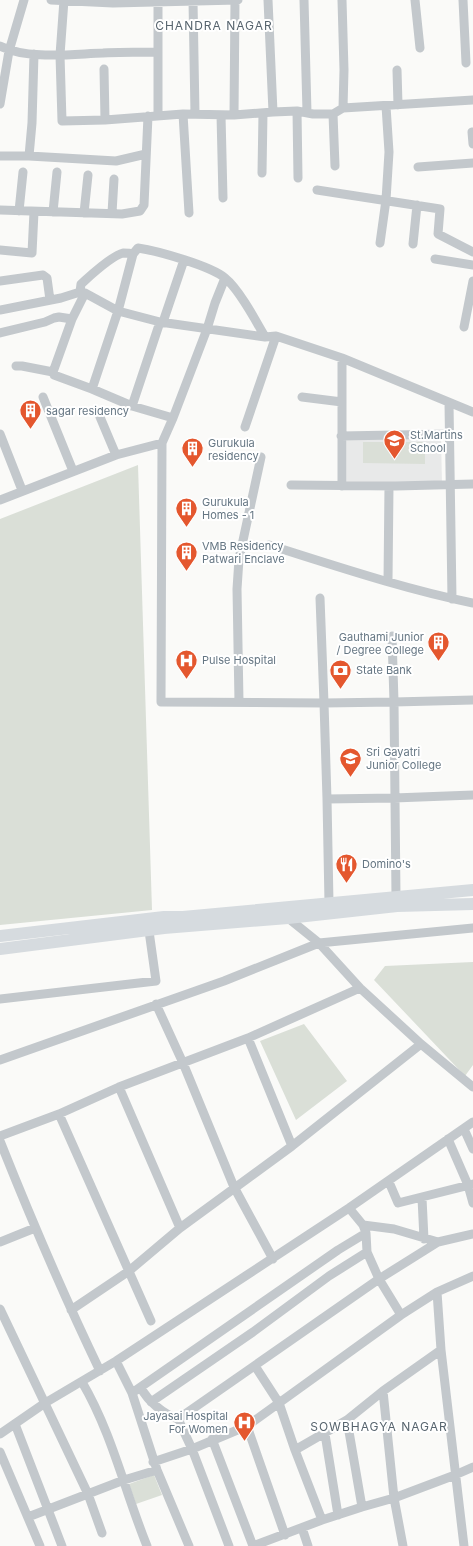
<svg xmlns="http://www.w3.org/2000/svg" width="473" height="1546" font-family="Inter,sans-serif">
<rect width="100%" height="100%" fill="#fafaf8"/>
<path fill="#e8e9e9" d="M 441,438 L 442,484 L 347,484 L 347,439 Z"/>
<path fill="#dadfd7" d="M 363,442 L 425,442 L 425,464 L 363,463 Z
M 138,465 L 152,910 L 0,925 L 0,519 Z
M 473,962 L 473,1065 L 465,1076 L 374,980 L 385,966 Z
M 304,1024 L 347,1081 L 296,1120 L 260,1041 Z
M 154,1475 L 162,1495 L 136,1504 L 129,1484 Z"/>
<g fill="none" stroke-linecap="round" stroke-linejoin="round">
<path stroke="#c3c8cc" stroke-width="9" d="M 51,0 L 113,3 L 238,0
M 64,0 L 60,55 L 62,121 L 105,120 L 183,114 L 234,115 L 273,112 L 297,111 L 313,114 L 333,114 L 343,108 L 473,100
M 268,0 L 273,112
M 304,0 L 307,112
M 342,0 L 344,70 L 343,108
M 415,0 L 420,48
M 463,0 L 466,63
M 193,1 L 195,114
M 0,46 C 28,60 72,54 103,53 C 121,52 140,52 158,52
M 104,69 L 105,120
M 397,70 L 398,105
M 0,104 L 9,51 L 24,0
M 297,111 L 298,178
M 183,114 L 189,213
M 333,114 L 335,166
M 158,115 L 158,2
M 221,115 L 223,198
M 234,115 L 235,0
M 472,132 L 473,144
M 0,156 L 29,156 L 116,161 L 146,154
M 29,156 L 32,123 L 34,54
M 418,167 L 473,163
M 262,173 L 263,113
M 317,190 L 440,209 L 438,234 L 473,252
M 0,210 L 122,214 L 140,211 L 144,205 L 148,116
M 19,211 L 23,172
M 53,212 L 57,172
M 84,213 L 88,175
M 112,213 L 114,179
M 380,243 L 386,200 L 389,152 L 386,106
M 413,244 L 417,205
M 0,250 L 32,253 L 34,212
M 435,259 L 473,265
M 0,281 L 43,275 L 47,278 L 50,300
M 80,292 L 81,284 C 90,276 111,256 123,253 C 126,253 130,253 133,254
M 85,293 L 72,319 L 53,372 L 54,375 L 92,389
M 0,310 L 61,298 L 80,292 L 85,293 L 118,311 L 160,322 L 265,337 L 276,336 L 342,358 L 473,412
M 160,322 L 132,406 L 173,418 L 207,329 L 215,303 L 225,278
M 163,322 L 184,260
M 464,327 L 473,281
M 0,333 L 45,322 L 54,318 L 59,317 L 72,319
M 16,366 L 22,366 L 53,372
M 43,397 L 73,471
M 302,397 L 342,402
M 449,403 L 452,599
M 132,406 L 92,389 L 118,311 L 133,254 L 138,248 C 158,251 211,266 225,278 C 239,289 256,321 265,337
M 100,417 L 116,455
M 173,418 L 162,443 L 161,702 L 324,703 L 320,598
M 245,427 L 276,336
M 0,434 L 22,490
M 341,436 L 449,434
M 291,485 L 396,486 L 473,484
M 342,486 L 342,358
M 0,500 L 116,455 L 162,443
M 269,545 C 336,566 404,589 473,603
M 388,581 L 389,486
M 392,636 L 394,702 L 473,700
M 239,702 L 237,589 L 239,559 L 261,457
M 327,799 L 394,798 L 473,795
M 329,903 L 327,799 L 324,703 L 394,702 L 396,896
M 288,918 L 319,943 L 360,988 L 421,1044 L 473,1087
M 0,999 L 156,981 L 149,931
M 156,1004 L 183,1063 L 234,1187 L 273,1259
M 248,1038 L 292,1146
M 0,1060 L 224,981 L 319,943 L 473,928
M 119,1087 L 180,1228
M 59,1114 L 151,1321
M 464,1129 L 473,1149
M 0,1136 L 59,1114 L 119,1087 L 248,1038 L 360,988
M 448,1139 L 468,1185 L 473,1203
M 0,1141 C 31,1219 64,1296 100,1371
M 389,1182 L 398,1203 L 473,1184
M 422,1198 L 424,1239
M 349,1208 L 363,1225 L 366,1233 L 367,1252 L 379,1279 L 401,1315
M 363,1225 L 394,1229 L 438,1242 L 473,1234
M 0,1242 L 35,1228
M 437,1292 L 441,1350 L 464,1546
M 0,1309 L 88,1494 L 102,1533
M 71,1310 L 129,1271 L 180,1228 L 292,1146 L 421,1044
M 116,1361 L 132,1393 L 157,1470 L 189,1546
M 255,1366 L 279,1403 L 295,1450 L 322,1520
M 82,1382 C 112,1433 125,1492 147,1546
M 141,1388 C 148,1401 163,1414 178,1419 L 192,1449 L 229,1546
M 383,1391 L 394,1498 L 403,1546
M 132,1393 L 338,1250 L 366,1233
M 151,1402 L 253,1332 L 329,1276 L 367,1252
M 178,1419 L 379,1279 L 438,1242
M 347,1420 L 362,1507
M 15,1424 L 62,1546
M 247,1426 L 285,1535
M 0,1434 L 45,1403 L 116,1361 L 349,1208 L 473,1122
M 325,1434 L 338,1515
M 212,1439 L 253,1546
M 295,1450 L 347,1420 L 383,1391 L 441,1350
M 0,1452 L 40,1546
M 153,1462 L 192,1449 L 247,1426 L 401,1315 L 437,1292 L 473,1276
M 28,1517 L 124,1480 L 157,1470
M 302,1528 L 308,1546
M 253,1546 L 322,1520 L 362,1507 L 394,1498 L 455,1475 L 473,1467"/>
<path stroke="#d6dbdf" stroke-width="12" d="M 0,936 L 164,917 L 183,917 L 473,890
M 0,949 L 164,928 L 288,918 L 397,906 L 473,904"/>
</g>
<defs>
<symbol id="building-pin" viewBox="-11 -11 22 30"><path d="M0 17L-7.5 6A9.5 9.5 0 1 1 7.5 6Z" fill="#e4572e" stroke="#fff"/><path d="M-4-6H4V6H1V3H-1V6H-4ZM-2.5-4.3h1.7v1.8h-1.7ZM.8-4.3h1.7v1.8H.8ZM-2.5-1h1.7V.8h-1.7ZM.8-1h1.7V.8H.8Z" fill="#fff"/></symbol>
<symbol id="school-pin" viewBox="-11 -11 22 30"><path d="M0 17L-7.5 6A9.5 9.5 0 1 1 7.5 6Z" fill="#e4572e" stroke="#fff"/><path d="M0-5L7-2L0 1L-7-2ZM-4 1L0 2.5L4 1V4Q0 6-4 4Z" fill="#fff"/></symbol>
<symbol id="hospital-pin" viewBox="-11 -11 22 30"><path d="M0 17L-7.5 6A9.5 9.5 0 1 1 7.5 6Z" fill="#e4572e" stroke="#fff"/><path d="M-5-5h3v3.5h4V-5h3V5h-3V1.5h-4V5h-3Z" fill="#fff"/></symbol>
<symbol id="bank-pin" viewBox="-11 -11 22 30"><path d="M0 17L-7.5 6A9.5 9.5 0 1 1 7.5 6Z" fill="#e4572e" stroke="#fff"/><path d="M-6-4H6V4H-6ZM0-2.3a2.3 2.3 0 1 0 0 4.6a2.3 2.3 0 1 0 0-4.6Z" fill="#fff"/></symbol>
<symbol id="university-pin" viewBox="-11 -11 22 30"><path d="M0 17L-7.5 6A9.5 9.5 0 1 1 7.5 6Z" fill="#e4572e" stroke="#fff"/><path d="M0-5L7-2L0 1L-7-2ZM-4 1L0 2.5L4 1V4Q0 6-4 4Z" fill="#fff"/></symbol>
<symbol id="restaurant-pin" viewBox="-11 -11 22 30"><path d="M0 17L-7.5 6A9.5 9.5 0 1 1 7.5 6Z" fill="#e4572e" stroke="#fff"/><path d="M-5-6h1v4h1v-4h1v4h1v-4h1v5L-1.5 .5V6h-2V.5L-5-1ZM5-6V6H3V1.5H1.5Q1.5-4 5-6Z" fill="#fff"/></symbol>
</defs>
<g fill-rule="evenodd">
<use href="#building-pin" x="18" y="398" width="25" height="34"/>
<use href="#school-pin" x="382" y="428" width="25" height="34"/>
<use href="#building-pin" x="180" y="436" width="25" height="34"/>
<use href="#building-pin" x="174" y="496" width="25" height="34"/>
<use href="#building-pin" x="174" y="540" width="25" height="34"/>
<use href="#building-pin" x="426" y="630" width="25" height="34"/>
<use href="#hospital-pin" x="174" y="648" width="25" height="34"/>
<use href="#bank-pin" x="328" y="658" width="25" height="34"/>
<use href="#university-pin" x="338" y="746" width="25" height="34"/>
<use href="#restaurant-pin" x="334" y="852" width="25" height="34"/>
<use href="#hospital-pin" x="232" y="1410" width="25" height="34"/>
</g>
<g text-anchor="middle" stroke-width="4" stroke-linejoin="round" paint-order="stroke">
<g font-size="11" fill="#657683" stroke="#fff" text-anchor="start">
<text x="46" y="415">sagar residency</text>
<text x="410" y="439">St.Martins<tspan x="410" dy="13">School</tspan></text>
<text x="208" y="447">Gurukula<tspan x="208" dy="13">residency</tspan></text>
<text x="202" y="506">Gurukula<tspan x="202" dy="13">Homes - 1</tspan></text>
<text x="202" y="550">VMB Residency<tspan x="202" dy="13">Patwari Enclave</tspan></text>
<text x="424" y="641" text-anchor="end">Gauthami Junior<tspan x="424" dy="13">/ Degree College</tspan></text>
<text x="202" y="664">Pulse Hospital</text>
<text x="356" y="674">State Bank</text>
<text x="366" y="756">Sri Gayatri<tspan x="366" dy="13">Junior College</tspan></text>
<text x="362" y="868">Domino's</text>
<text x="228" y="1420" text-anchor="end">Jayasai Hospital<tspan x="228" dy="13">For Women</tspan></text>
</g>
<g font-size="12" letter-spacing="1" fill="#57646e" stroke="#fff">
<text x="214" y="30">CHANDRA NAGAR</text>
<text x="379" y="1431">SOWBHAGYA NAGAR</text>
</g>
</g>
</svg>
